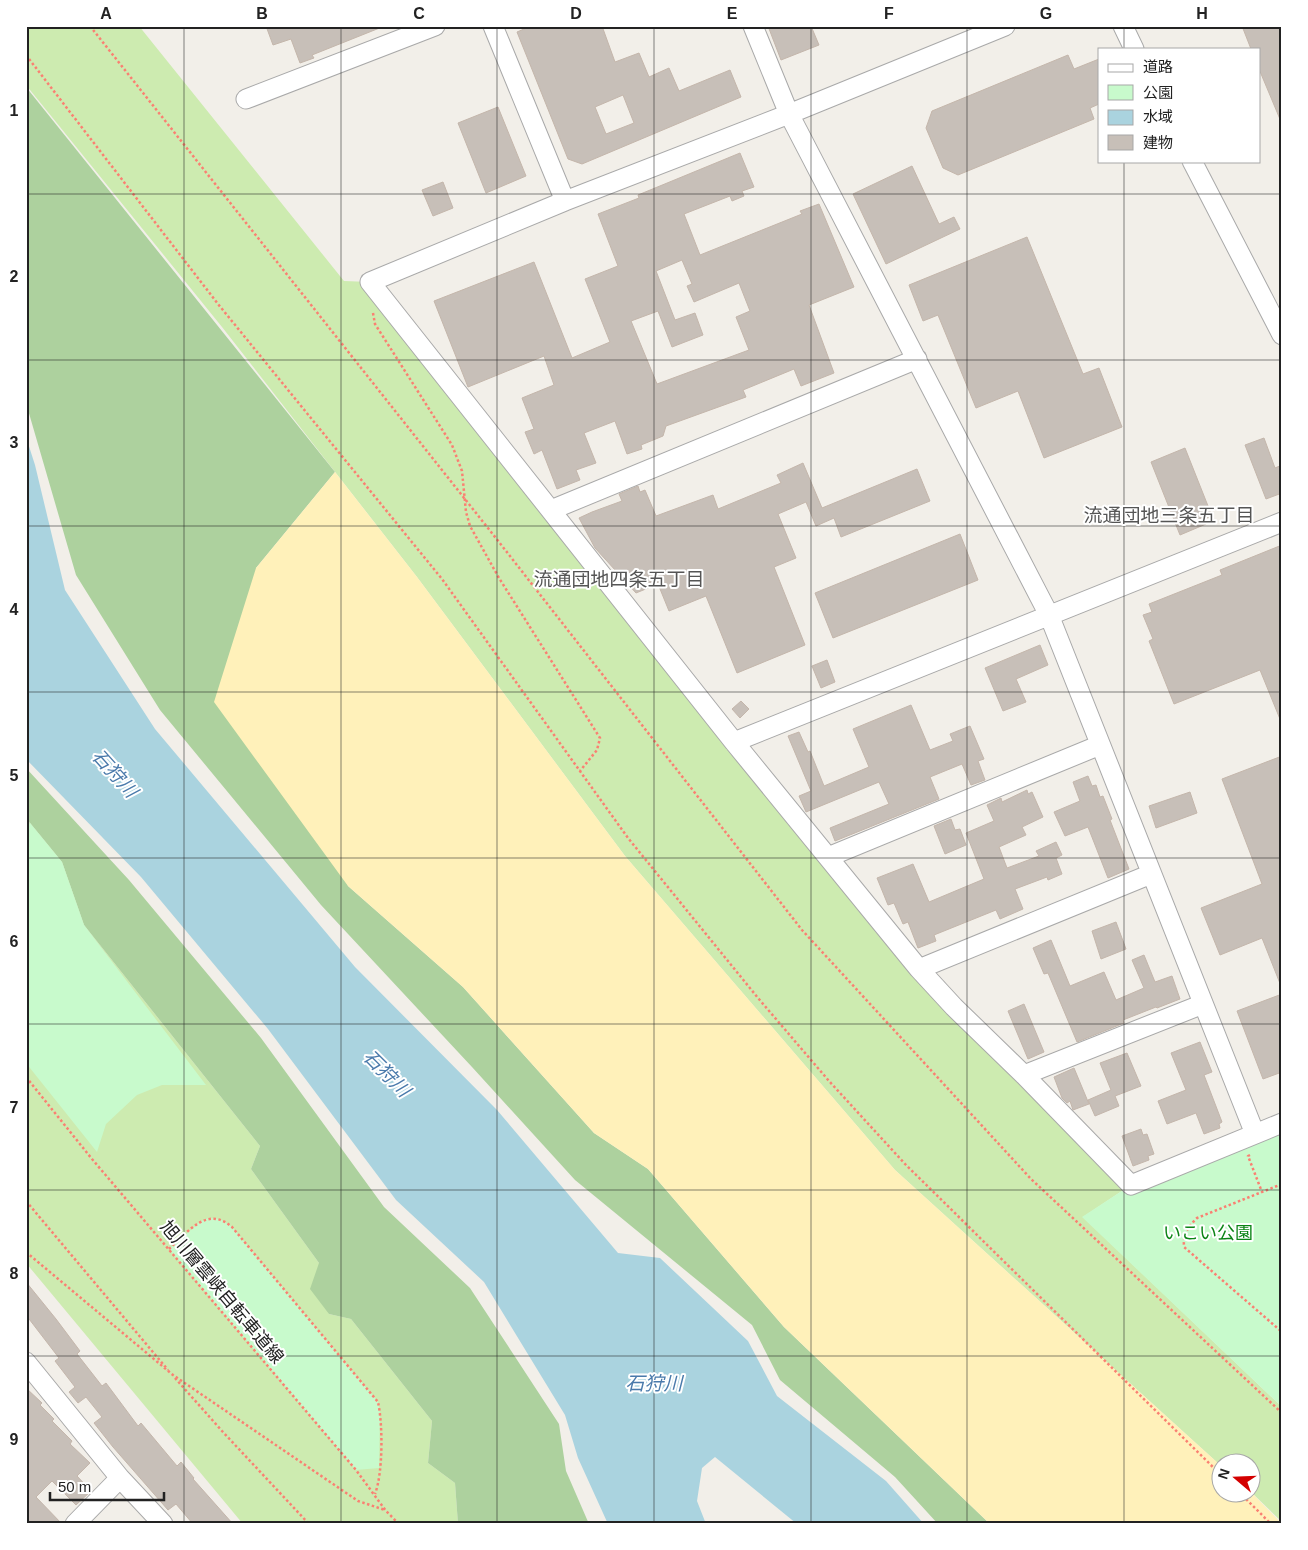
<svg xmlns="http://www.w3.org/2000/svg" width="1308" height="1550" font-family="Helvetica,'Noto Sans JP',sans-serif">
<rect width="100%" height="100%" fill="#f2efe9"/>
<path fill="#cdebb0" d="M 26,26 L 139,26 L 344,281 L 370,282 L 919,969 L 1131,1185 L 1083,1217 L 1282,1407 L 1282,1522 L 1251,1492 L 1250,1462 L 1220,1462 L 1220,1465 L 895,1170 L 625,856 L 417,577 L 222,327 L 26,85 Z
M 26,818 L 62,862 L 84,925 L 260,1146 L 251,1169 L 319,1263 L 329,1314 L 351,1319 L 432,1421 L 428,1463 L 455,1483 L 458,1524 L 243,1524 L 26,1263 Z"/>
<path fill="#add19e" d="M 26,87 L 335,472 L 256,568 L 348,886 L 463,987 L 594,1133 L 648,1169 L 784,1327 L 990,1524 L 938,1524 L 895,1477 L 780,1380 L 752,1325 L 575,1180 L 472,1067 L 321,905 L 160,710 L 76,575 L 26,403 Z
M 26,768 L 129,880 L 261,1038 L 384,1207 L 470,1288 L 559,1424 L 566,1471 L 589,1524 L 458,1524 L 455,1483 L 428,1463 L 432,1421 L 351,1319 L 329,1314 L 310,1289 L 319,1263 L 251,1169 L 260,1146 L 84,925 L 62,862 L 26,818 Z"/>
<path fill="#fff1ba" d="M 335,472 L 417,577 L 625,856 L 895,1170 L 1220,1465 L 1220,1492 L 1251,1492 L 1282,1524 L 990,1524 L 784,1327 L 648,1169 L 594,1133 L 463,987 L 348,886 L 214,702 L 256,568 Z"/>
<path fill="#c8facc" d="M 30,823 L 62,862 L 84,925 L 206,1085 L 162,1085 L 137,1095 L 106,1124 L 97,1152 L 26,1063 L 26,827 Z
M 1282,1123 L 1282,1407 L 1082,1217 L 1131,1185 Z
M 209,1218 L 220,1219 L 232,1227 L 378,1402 L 380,1414 L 379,1468 L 356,1470 L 169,1249 L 201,1221 Z"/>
<path fill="#aad3df" d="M 26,437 L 35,465 L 65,590 L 155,729 L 355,967 L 497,1110 L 618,1253 L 660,1258 L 748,1341 L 777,1396 L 886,1481 L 924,1524 L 797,1524 L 715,1457 L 702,1468 L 697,1501 L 706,1524 L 608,1524 L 578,1458 L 565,1415 L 484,1282 L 396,1200 L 268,1029 L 141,877 L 26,759 Z"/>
<path fill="#c7bfb8" stroke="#c4b6ab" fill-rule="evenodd" d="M 266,26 L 382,26 L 382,27 L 312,55 L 314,58 L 300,63 L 291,39 L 273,45 Z
M 531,26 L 602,26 L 615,62 L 639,53 L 649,77 L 669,68 L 679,91 L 730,70 L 741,97 L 582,164 L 568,159 L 517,32 ZM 623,95 L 634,123 L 606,134 L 595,107 Z
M 768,26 L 811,26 L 819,45 L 781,60 Z
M 1242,26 L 1282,26 L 1282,124 L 1259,69 L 1259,49 L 1251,49 Z
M 1068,55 L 1074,69 L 1099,59 L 1099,104 L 1090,108 L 1094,119 L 958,175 L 943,168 L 926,128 L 932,111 Z
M 498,107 L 526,176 L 486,193 L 458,123 Z
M 740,153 L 754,187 L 742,191 L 744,196 L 732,201 L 730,196 L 684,214 L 700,255 L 802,214 L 800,211 L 819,204 L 854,287 L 809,305 L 834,373 L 801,386 L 794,369 L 743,390 L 746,397 L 666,426 L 663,436 L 641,445 L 642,449 L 627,454 L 615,421 L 584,433 L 596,463 L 576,470 L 580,480 L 557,489 L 542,450 L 534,454 L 525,432 L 534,429 L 522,398 L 554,385 L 544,356 L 468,387 L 434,301 L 534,262 L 572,358 L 610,342 L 585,279 L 618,266 L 598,214 L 639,198 L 638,195 ZM 682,260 L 692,284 L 687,286 L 694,302 L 739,283 L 750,311 L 736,317 L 749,350 L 657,384 L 631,321 L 658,311 L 672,347 L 703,335 L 695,313 L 675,320 L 656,271 Z
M 912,166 L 939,224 L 954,217 L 960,229 L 886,264 L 853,194 Z
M 443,182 L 453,208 L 433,216 L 422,190 Z
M 1027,237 L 1083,374 L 1099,368 L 1122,427 L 1044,458 L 1018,391 L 976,408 L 938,315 L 923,321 L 909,285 Z
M 1264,438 L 1275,468 L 1282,465 L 1282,493 L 1266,499 L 1245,445 Z
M 1185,448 L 1212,516 L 1204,519 L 1206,524 L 1180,535 L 1151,462 Z
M 803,463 L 822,508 L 917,469 L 930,501 L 841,537 L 834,518 L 816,526 L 806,502 L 778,514 L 796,558 L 774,567 L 805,645 L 737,673 L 706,596 L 669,611 L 658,584 L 636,593 L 595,548 L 579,518 L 592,512 L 622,501 L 619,494 L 638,486 L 640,492 L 645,490 L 656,516 L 713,495 L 718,509 L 781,483 L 777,475 Z
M 960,534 L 978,580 L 833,638 L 815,593 Z
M 1282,545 L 1282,724 L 1260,670 L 1174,704 L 1149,641 L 1153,639 L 1143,615 L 1152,612 L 1149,604 L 1222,575 L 1220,570 Z
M 1040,645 L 1048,665 L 1016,679 L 1026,702 L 1003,711 L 985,668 Z
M 827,660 L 835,682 L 821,688 L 812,666 Z
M 741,701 L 749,709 L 740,718 L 732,709 Z
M 911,705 L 930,750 L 953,741 L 950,734 L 970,726 L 984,759 L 978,761 L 985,780 L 971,785 L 962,764 L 930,777 L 939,799 L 835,841 L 830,828 L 889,804 L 879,782 L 806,812 L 799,796 L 811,791 L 788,736 L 799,732 L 808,752 L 810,751 L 824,786 L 869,767 L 853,729 Z
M 1282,756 L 1282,985 L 1281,986 L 1262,938 L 1220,955 L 1201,908 L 1262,884 L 1222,779 Z
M 1088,776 L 1092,786 L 1096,785 L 1100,797 L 1103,796 L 1112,819 L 1110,820 L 1129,869 L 1108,878 L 1088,827 L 1065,836 L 1054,812 L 1080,801 L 1073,782 Z
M 1027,790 L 1028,794 L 1032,792 L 1043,817 L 1022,827 L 1026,835 L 999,847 L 1007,868 L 1039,856 L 1036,851 L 1056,842 L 1062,855 L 1056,858 L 1062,874 L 1048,880 L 1047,877 L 1015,889 L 1023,909 L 1000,919 L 996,910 L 934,935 L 936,941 L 918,948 L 908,922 L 903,924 L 894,903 L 888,905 L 877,878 L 913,864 L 929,902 L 984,879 L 966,833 L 994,821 L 987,805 L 1001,798 L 1002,802 Z
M 1190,792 L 1197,813 L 1156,828 L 1149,806 Z
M 951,819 L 955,830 L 960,829 L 966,845 L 945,854 L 934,826 Z
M 1116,922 L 1126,949 L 1101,959 L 1092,931 Z
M 1051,940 L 1070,986 L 1104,972 L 1116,1000 L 1144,988 L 1132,960 L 1144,955 L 1155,982 L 1172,976 L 1180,999 L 1157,1008 L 1156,1007 L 1123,1020 L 1124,1023 L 1077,1042 L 1048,973 L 1044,974 L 1033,948 Z
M 1282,994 L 1282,1072 L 1263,1079 L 1237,1011 Z
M 1024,1004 L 1044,1052 L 1028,1059 L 1008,1011 Z
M 1200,1042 L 1212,1072 L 1204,1075 L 1222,1122 L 1219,1124 L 1220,1128 L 1204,1134 L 1196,1113 L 1167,1124 L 1158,1101 L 1186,1090 L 1171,1053 Z
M 1127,1053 L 1141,1086 L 1115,1096 L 1119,1106 L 1095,1116 L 1088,1100 L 1111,1090 L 1100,1063 Z
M 1074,1068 L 1089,1104 L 1073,1110 L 1070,1101 L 1067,1103 L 1062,1098 L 1054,1077 Z
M 1141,1129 L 1143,1135 L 1147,1134 L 1154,1154 L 1148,1156 L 1149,1160 L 1133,1166 L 1122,1136 Z
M 26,1282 L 56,1319 L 80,1351 L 77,1354 L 102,1386 L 106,1383 L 138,1426 L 141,1423 L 177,1466 L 181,1462 L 194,1478 L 193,1479 L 233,1524 L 193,1524 L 176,1504 L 168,1510 L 113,1447 L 94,1423 L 102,1417 L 86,1397 L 78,1403 L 69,1392 L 75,1387 L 55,1361 L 59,1358 L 26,1315 Z
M 26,1388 L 42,1403 L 40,1405 L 54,1419 L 52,1421 L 72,1441 L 70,1444 L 90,1463 L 77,1476 L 91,1491 L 76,1505 L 52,1481 L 36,1497 L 62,1524 L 26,1524 Z"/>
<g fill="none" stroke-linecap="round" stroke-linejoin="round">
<defs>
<path id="minor" d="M 493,26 L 565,201
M 753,26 L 789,114 L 1049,615 L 1255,1134
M 1005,26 L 789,114 L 565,201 L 370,282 L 734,742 L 919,969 L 954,1007 L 1024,1075 L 1131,1185 L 1282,1123
M 1123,26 L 1134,49
M 246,99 L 435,26
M 1192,161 L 1282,335
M 551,510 L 917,359
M 734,742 L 1282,522
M 828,857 L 1100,745
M 919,969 L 1151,874
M 1024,1075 L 1203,1004
M 26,1362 L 120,1478 L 163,1524
M 75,1524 L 120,1478"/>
</defs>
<use href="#minor" stroke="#a9a9a9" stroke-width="21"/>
<path stroke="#fa8072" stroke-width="2.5" stroke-dasharray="2.5 2.5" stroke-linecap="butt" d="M 90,26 L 499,542 L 802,930 L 1031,1179 L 1282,1413
M 26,55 L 218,304 L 442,579 L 628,838 L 758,998 L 829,1081 L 906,1165 L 1220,1474
M 373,313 L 375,324 L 452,445 L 462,471 L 466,512 L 470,526 L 499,578 L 600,738 L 597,750 L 580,771
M 26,1077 L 92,1159 L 356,1470 L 386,1511 L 399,1524
M 1250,1155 L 1248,1156 L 1262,1192
M 1282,1184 L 1197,1218 C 1187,1228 1183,1234 1184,1247 L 1282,1332
M 26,1201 L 168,1370
M 169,1249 C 188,1232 207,1205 232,1227 L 378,1402 C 383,1425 383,1473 375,1494
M 26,1252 L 173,1375 L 358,1501 L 385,1510
M 175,1378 L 222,1431 L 309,1524
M 1239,1492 L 1271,1524"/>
<use href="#minor" stroke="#fff" stroke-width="19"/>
</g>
<path fill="none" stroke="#222" stroke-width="1" stroke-opacity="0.55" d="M 184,26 L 184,1524M 341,26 L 341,1524M 497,26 L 497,1524M 654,26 L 654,1524M 811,26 L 811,1524M 967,26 L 967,1524M 1124,26 L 1124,49M 1124,161 L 1124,1524M 26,194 L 1282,194M 26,360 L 1282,360M 26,526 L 1282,526M 26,692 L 1282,692M 26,858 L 1282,858M 26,1024 L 1282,1024M 26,1190 L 1282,1190M 26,1356 L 1282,1356"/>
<g text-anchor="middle" stroke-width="4" stroke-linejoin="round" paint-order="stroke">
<g font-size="18" fill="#0c8416" stroke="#fff">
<text x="1208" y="1239">いこい公園</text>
</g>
<g font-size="18" fill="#222" stroke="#fff">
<text transform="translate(222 1292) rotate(50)" y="6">旭川層雲峡自転車道線</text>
</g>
<g font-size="19" fill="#555" stroke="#fff">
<text x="1169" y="522">流通団地三条五丁目</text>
<text x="619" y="586">流通団地四条五丁目</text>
</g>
<g font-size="19" font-style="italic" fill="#4a7aab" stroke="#fff">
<text transform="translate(115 773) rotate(48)" y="7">石狩川</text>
<text transform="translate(387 1073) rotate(45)" y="7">石狩川</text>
<text x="654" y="1390">石狩川</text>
</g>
</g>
<rect width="1308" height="1550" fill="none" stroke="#ffffff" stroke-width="55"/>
<rect x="1098" y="48" width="162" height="115" fill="#ffffff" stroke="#a7a7a7"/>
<rect x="1108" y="64" width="25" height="8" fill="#ffffff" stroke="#a7a7a7"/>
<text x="1143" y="72" font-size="15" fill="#222222">道路</text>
<rect x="1108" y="85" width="25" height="15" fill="#c8facc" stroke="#a7a7a7"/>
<text x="1143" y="98" font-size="15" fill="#222222">公園</text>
<rect x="1108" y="110" width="25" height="15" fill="#aad3df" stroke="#a7a7a7"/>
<text x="1143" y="122" font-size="15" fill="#222222">水域</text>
<rect x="1108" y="135" width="25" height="15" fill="#c7bfb8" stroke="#a7a7a7"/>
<text x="1143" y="148" font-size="15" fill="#222222">建物</text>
<g transform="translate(1236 1478) rotate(289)"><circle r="24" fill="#ffffff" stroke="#a7a7a7"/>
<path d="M0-4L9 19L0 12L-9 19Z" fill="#d40000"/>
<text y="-8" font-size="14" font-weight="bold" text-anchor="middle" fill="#222222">N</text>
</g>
<path d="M50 1492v8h114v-8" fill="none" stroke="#222222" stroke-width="2.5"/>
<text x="58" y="1492" font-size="15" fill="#222222" stroke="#ffffff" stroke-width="4" paint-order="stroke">50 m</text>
<rect x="28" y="28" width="1252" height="1494" fill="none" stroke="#222" stroke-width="2"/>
<g font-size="16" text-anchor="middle" font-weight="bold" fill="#222">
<text x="106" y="19">A</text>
<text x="262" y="19">B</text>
<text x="419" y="19">C</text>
<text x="576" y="19">D</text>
<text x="732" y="19">E</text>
<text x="889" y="19">F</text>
<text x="1046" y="19">G</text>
<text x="1202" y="19">H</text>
<text x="14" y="116">1</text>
<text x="14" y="282">2</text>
<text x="14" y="448">3</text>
<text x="14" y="615">4</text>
<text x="14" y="781">5</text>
<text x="14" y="947">6</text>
<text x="14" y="1113">7</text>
<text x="14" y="1279">8</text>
<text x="14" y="1445">9</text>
</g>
</svg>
